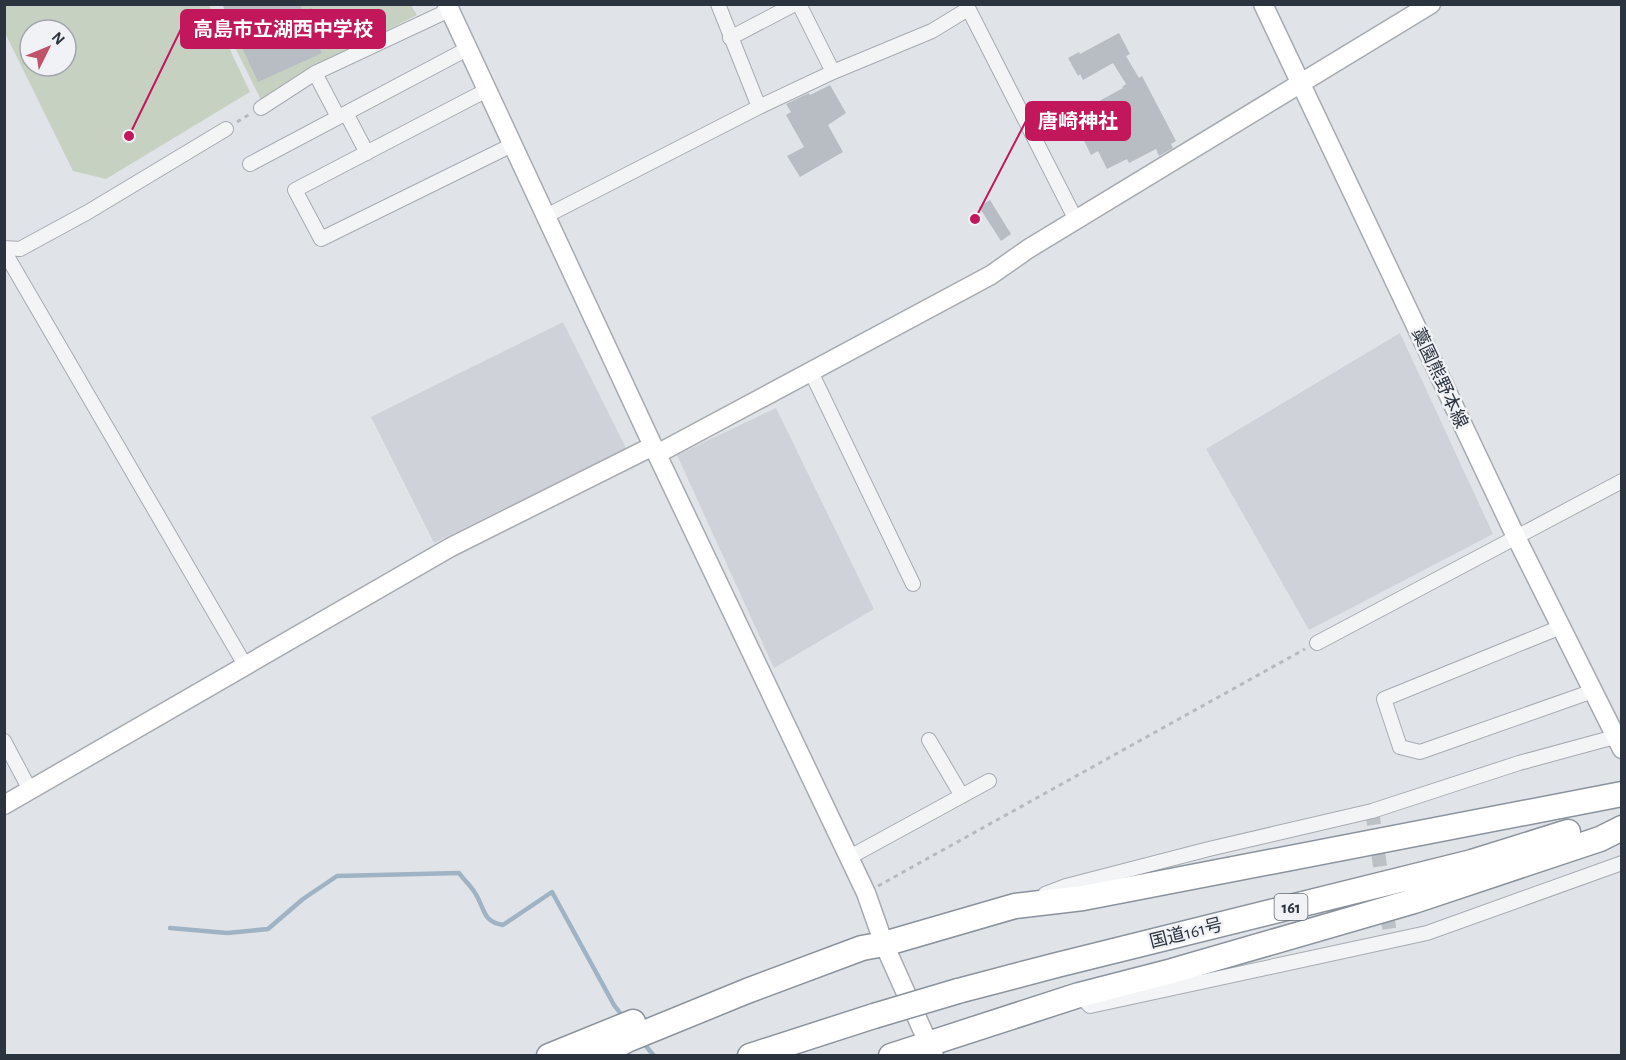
<svg xmlns="http://www.w3.org/2000/svg" width="1626" height="1060" font-family="'Alegreya Sans','Noto Sans JP',sans-serif">
<rect width="100%" height="100%" fill="#e0e4e8"/>
<path fill="#cfd3d9" d="M 563,322 L 626,448 L 434,543 L 371,417 Z
M 1400,333 L 1493,534 L 1309,630 L 1206,449 Z
M 776,408 L 874,609 L 774,668 L 677,455 Z"/>
<path fill="#c7d1c2" fill-rule="evenodd" d="M 5,4 L 209,5 L 250,92 L 106,179 L 73,171 L 5,33 ZM 30,30 L 66,30 L 66,66 L 30,66 Z
M 252,4 L 411,5 L 417,15 L 309,70 L 261,100 L 221,19 Z"/>
<g fill="none" stroke-linecap="round" stroke-linejoin="round">
<path stroke="#9fb3c4" stroke-width="4.5" d="M 170,928 L 227,933 L 268,929 L 303,899 L 337,876 L 459,873 C 464,880 471,886 475,893 C 485,908 482,922 503,925 L 552,892 L 614,1005 L 624,1018
M 642,1041 L 654,1056"/>
</g>
<path fill="#b8bdc4" d="M 222,4 L 300,4 L 303,12 L 312,8 L 320,25 L 311,29 L 322,53 L 258,82 Z
M 1119,33 L 1130,54 L 1126,56 L 1139,78 L 1142,76 L 1176,141 L 1171,144 L 1173,148 L 1159,156 L 1156,149 L 1129,163 L 1127,159 L 1107,169 L 1098,151 L 1091,155 L 1073,118 L 1083,114 L 1080,108 L 1091,103 L 1092,105 L 1123,88 L 1122,87 L 1126,84 L 1113,63 L 1083,80 L 1080,74 L 1078,76 L 1068,58 L 1079,52 L 1080,54 Z
M 830,85 L 846,113 L 828,125 L 843,152 L 800,177 L 787,156 L 804,147 L 786,115 L 791,112 L 786,104 L 809,93 L 810,95 Z
M 990,200 L 1011,234 L 1001,241 L 979,207 Z"/>
<g fill="none" stroke-linecap="round" stroke-linejoin="round">
<path stroke="#bcc1c6" stroke-width="14" stroke-dasharray="14 7" stroke-linecap="butt" d="M 1372,811 L 1391,941"/>
<defs>
<path id="street" d="M 718,4 L 759,107
M 799,4 L 833,72
M 966,4 L 1076,220
M 730,38 L 795,4
M 315,73 L 338,117
M 487,90 L 295,190 L 321,239 L 512,145
M 261,108 L 315,73 L 441,14 L 450,4
M 346,113 L 367,153
M 250,164 L 467,49
M 546,216 L 759,107 L 833,72 L 932,31 L 968,9
M 4,248 L 20,249 L 88,212 L 226,129
M 4,251 L 245,665
M 811,372 L 913,584
M 1561,627 L 1384,699 L 1400,747 L 1420,752 L 1593,691
M 1317,643 L 1622,481
M 929,740 L 962,796
M 4,741 L 30,790
M 848,858 L 989,781
M 1045,894 L 1066,886 L 1209,849 L 1372,811 L 1519,763 L 1622,735
M 1079,995 L 1090,1006 L 1427,933 L 1622,863"/>
<path id="secondary" d="M 447,4 L 653,446 L 866,893 L 884,944 L 934,1056
M 1263,4 L 1516,537 L 1622,749
M 657,454 L 991,275 L 1028,249 L 1431,4
M 4,805 L 451,547 L 653,446"/>
<path id="highway" d="M 958,991 L 1057,965 L 1472,862 L 1568,832
M 549,1056 L 633,1022
M 596,1056 L 627,1040 L 747,991 L 862,948 L 884,944 L 1015,906 L 1083,898 L 1622,794
M 750,1056 L 874,1016
M 891,1056 L 1079,995 L 1172,971 L 1414,901 L 1600,839 L 1622,828"/>
</defs>
<use href="#street" stroke="#a6abb2" stroke-width="16"/>
<use href="#secondary" stroke="#a6abb2" stroke-width="21"/>
<use href="#highway" stroke="#89929d" stroke-width="27"/>
<path stroke="#b7babf" stroke-width="3" stroke-dasharray="4.5 4.5" stroke-linecap="butt" d="M 237,122 L 250,114
M 878,886 L 1305,649"/>
<use href="#street" stroke="#f3f4f6" stroke-width="14"/>
<use href="#secondary" stroke="#fff" stroke-width="18"/>
<use href="#highway" stroke="#fff" stroke-width="24"/>
<defs>
<path id="highway-bridge" d="M 874,1016 L 958,991"/>
</defs>
<use href="#highway-bridge" stroke="#89929d" stroke-width="27" stroke-linecap="butt"/>
<use href="#highway-bridge" stroke="#fff" stroke-width="24"/>
</g>
<g text-anchor="middle" stroke-width="5" stroke-linejoin="round" paint-order="stroke">
<rect fill="#f0f2f5" stroke="#666c75" stroke-width="1.5" x="1274.5" y="894" width="33" height="26" rx="4.5"/>
<g font-size="16" font-weight="bold" fill="#2b333e">
<text x="1291" y="913">161</text>
</g>
<g font-size="18" fill="#2b333e" stroke="#f0f2f5">
<text transform="translate(1440 378) rotate(65)" y="6">藁園熊野本線</text>
<text transform="translate(1186 933) rotate(-14)" y="6">国道161号</text>
</g>
</g>
<path fill="none" stroke="#c2185b" stroke-width="2" d="M129 136L181 29M975 219L1026 121"/>
<g fill="#c2185b" stroke="#f0f2f5" stroke-width="2">
<circle cx="129" cy="136" r="6"/>
<circle cx="975" cy="219" r="6"/>
</g>
<g fill="#c2185b" stroke="#c2185b" stroke-width="2">
<rect x="181" y="10" width="204" height="38" rx="6"/>
<rect x="1026" y="102" width="104" height="38" rx="6"/>
</g>
<g font-size="20" text-anchor="middle" font-weight="bold" fill="#fff">
<text x="283" y="36">高島市立湖西中学校</text>
<text x="1078" y="128">唐崎神社</text>
</g>
<rect width="1626" height="1060" fill="none" stroke="#2b333e" stroke-width="12"/>
<g transform="translate(48 48) rotate(47)"><circle r="28" fill="#f0f2f5" stroke="#a1a6ac" stroke-width="1.5"/>
<path d="M0-4.5L10 22L0 15L-10 22Z" fill="#c05269"/>
<text y="-9" font-size="16" font-weight="bold" text-anchor="middle" fill="#2b333e">N</text>
</g>
</svg>
